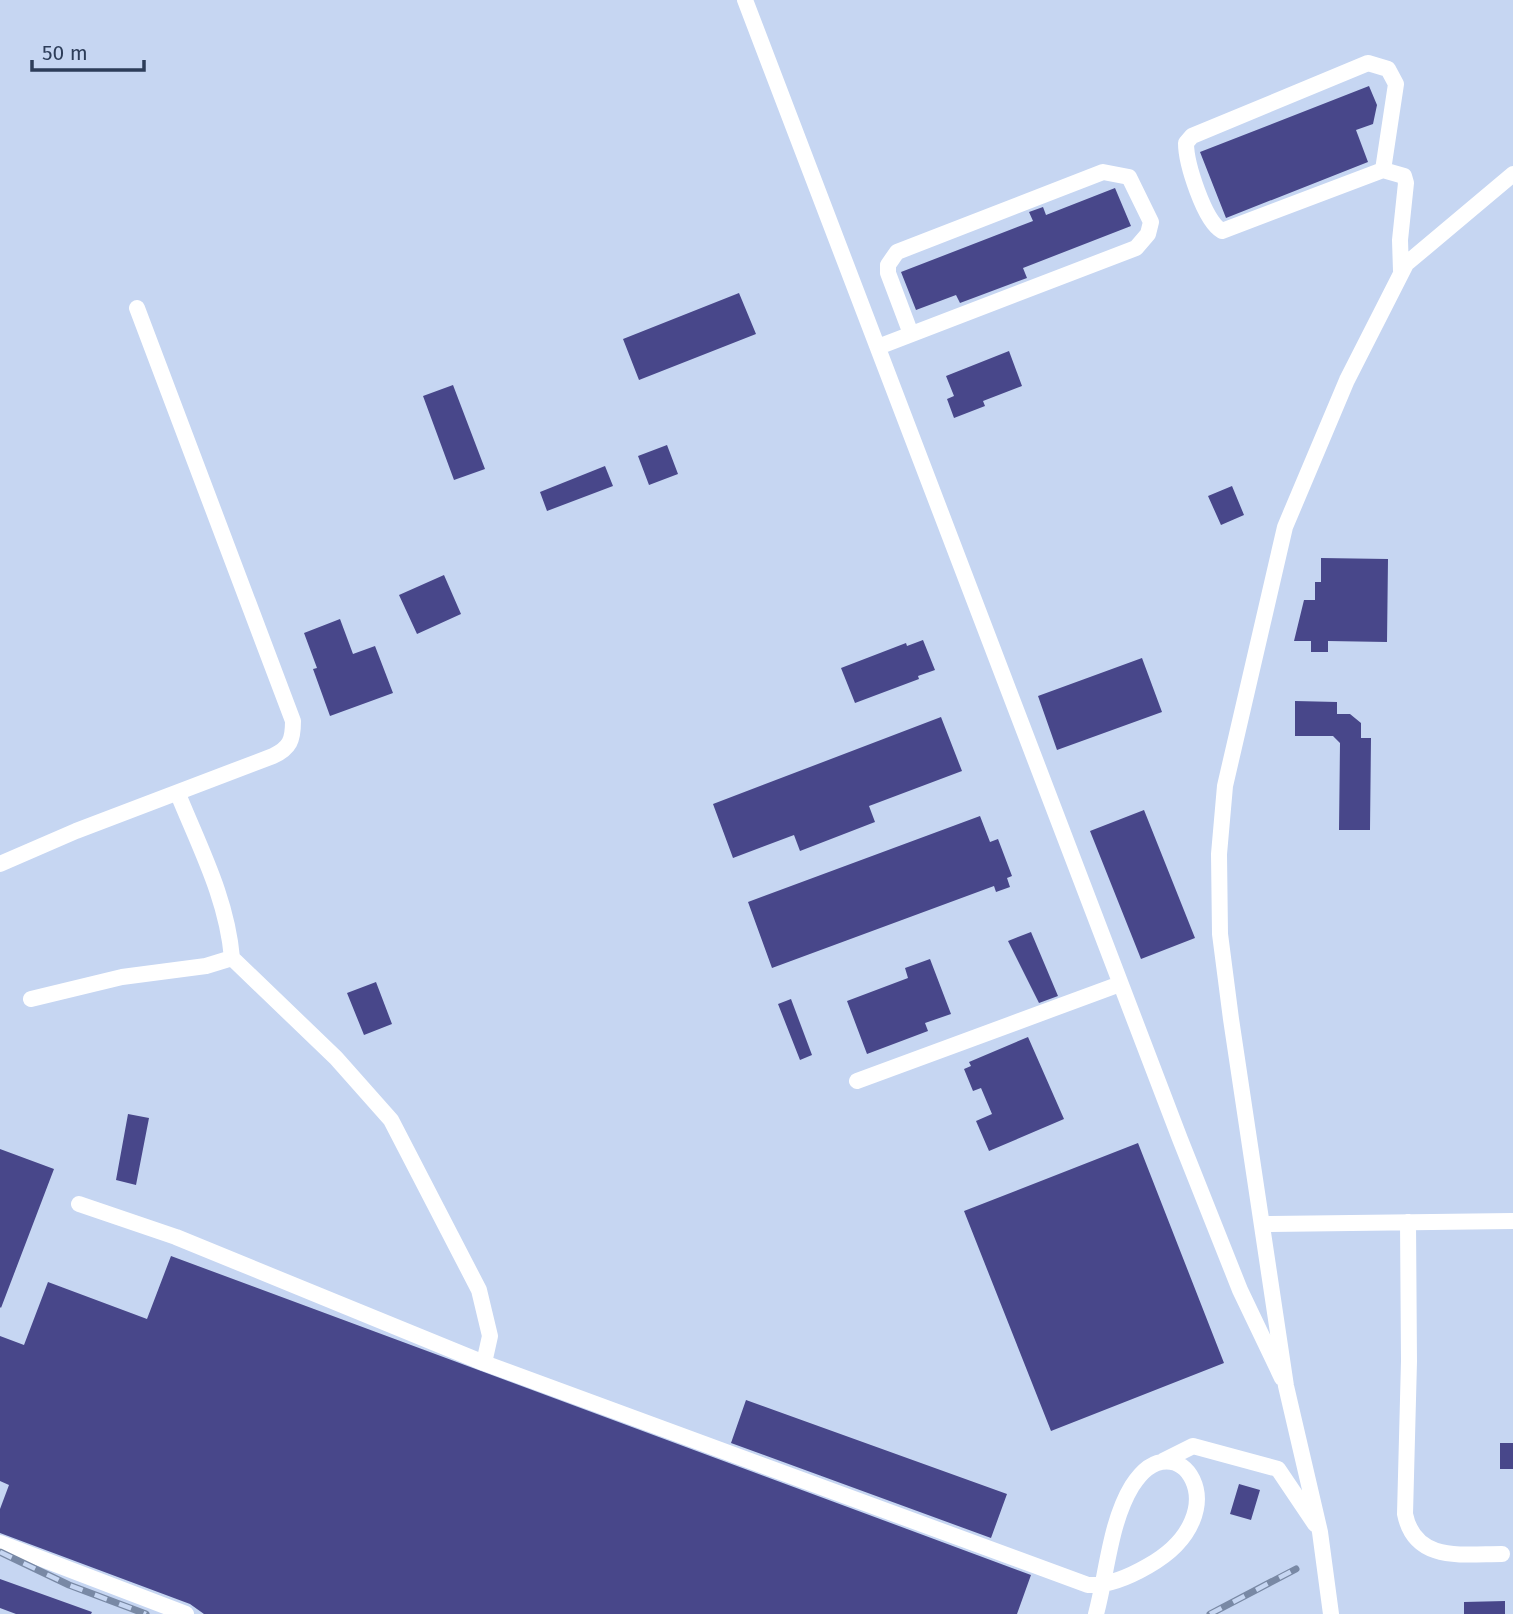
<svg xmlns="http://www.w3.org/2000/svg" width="1513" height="1614" font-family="'Fira Sans',sans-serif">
<rect width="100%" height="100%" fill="#c6d6f2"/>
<path fill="#48478a" d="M 1369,86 L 1377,105 L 1373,124 L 1356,130 L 1368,162 L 1226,218 L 1200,152 Z
M 1115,188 L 1131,226 L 1023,268 L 1027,278 L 960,303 L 956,295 L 916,310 L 901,272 L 1033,221 L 1029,212 L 1043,207 L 1046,215 Z
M 739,293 L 756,334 L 639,380 L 623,339 Z
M 1009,351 L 1022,386 L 983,401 L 985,406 L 954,418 L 947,399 L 954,396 L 946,376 Z
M 453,385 L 485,469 L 454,480 L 423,396 Z
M 667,445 L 678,474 L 649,485 L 638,456 Z
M 605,466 L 613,486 L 547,511 L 540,492 Z
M 1232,486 L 1244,515 L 1221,525 L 1208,496 Z
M 1321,558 L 1388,559 L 1387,642 L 1328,641 L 1328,652 L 1311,652 L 1311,641 L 1294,641 L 1304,600 L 1315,600 L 1315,582 L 1321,582 Z
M 444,575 L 461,614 L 417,634 L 399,595 Z
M 340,619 L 353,654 L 375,646 L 393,693 L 330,716 L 313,669 L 317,668 L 304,633 Z
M 923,640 L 935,670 L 918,676 L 919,679 L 855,703 L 841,668 L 906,643 L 907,646 Z
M 1142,658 L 1162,712 L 1057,750 L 1038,696 Z
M 1295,701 L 1337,702 L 1337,714 L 1350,714 L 1361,723 L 1361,738 L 1371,738 L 1370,830 L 1339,830 L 1340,743 L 1333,736 L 1295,736 Z
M 941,717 L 962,771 L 869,806 L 875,822 L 800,851 L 794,835 L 733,858 L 713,804 Z
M 1144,810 L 1195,938 L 1141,959 L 1090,831 Z
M 980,816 L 990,842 L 998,839 L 1012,876 L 1007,878 L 1010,887 L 996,892 L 994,886 L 772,968 L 748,902 Z
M 1031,932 L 1058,996 L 1039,1003 L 1008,941 Z
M 930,959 L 951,1014 L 925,1023 L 928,1031 L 867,1054 L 847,1001 L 908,978 L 905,968 Z
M 376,982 L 392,1024 L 364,1035 L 347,993 Z
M 791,999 L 812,1055 L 800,1060 L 778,1004 Z
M 1028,1037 L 1064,1119 L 989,1151 L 976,1121 L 992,1114 L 981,1088 L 973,1091 L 964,1069 L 971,1066 L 969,1062 Z
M 128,1114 L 149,1118 L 136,1185 L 116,1180 Z
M 1138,1143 L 1224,1363 L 1051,1431 L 964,1211 Z
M 0,1149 L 54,1169 L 1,1308 L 0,1307 Z
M 171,1256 L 1031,1575 L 1017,1614 L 204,1614 L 190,1604 L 0,1533 L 0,1509 L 9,1485 L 0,1481 L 0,1336 L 24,1345 L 48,1282 L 147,1319 Z
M 746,1400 L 1007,1494 L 991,1538 L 731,1443 Z
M 1500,1443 L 1513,1443 L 1513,1469 L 1500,1469 Z
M 1239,1484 L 1260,1490 L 1251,1520 L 1230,1514 Z
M 0,1579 L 92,1612 L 91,1614 L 16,1614 L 0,1608 Z
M 1505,1601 L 1505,1614 L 1464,1614 L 1464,1602 Z"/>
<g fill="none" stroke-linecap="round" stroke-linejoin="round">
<path stroke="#fff" stroke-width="16" d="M 745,0 L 1180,1139 L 1240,1290 L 1282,1378
M 1383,170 L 1222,231 C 1204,221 1186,163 1186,143 L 1192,136 L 1368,63 L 1388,69 L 1396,84 L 1383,170 L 1404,176 L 1406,183 L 1400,240 L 1401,271
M 878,347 L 1136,248 L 1148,234 L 1151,222 L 1129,177 L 1103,172 L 897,252 L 888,265 L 888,273 L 911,334
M 178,794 C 200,848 227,899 232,958 L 336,1058 L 391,1120 L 479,1290 L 490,1336 L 484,1363
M 0,864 L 76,831 L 273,756 C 290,748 293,740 293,721 L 137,308
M 31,999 L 122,977 L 206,966 L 232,958
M 857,1081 L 1120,984
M 79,1204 L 176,1237 L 484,1363 L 1088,1585 C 1109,1586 1129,1577 1148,1566 C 1244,1512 1176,1416 1132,1486 C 1110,1522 1107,1573 1096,1614
M 1408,1222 L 1409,1361 L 1405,1514 C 1415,1563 1463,1554 1502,1554
M 1262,1224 L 1513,1221
M 1163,1461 L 1193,1446 L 1278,1469 L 1315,1524
M 0,1543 L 186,1614
M 1331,1614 L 1320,1532 L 1286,1386 L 1231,1019 L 1220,934 L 1219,854 L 1225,786 L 1285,527 L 1347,380 L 1406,264 L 1513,174"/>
<defs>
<path id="rail" d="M 0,1552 L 69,1585 L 146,1614
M 1210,1614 L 1296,1569"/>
</defs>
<use href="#rail" stroke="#7989a5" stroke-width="7"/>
<use href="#rail" stroke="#c6d6f2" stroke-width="4.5" stroke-dasharray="13" stroke-linecap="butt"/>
</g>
<path d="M32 60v10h112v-10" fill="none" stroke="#2d3d59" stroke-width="3.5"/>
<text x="42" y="60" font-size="21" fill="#2d3d59" stroke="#c6d6f2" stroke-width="5" paint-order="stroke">50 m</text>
</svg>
